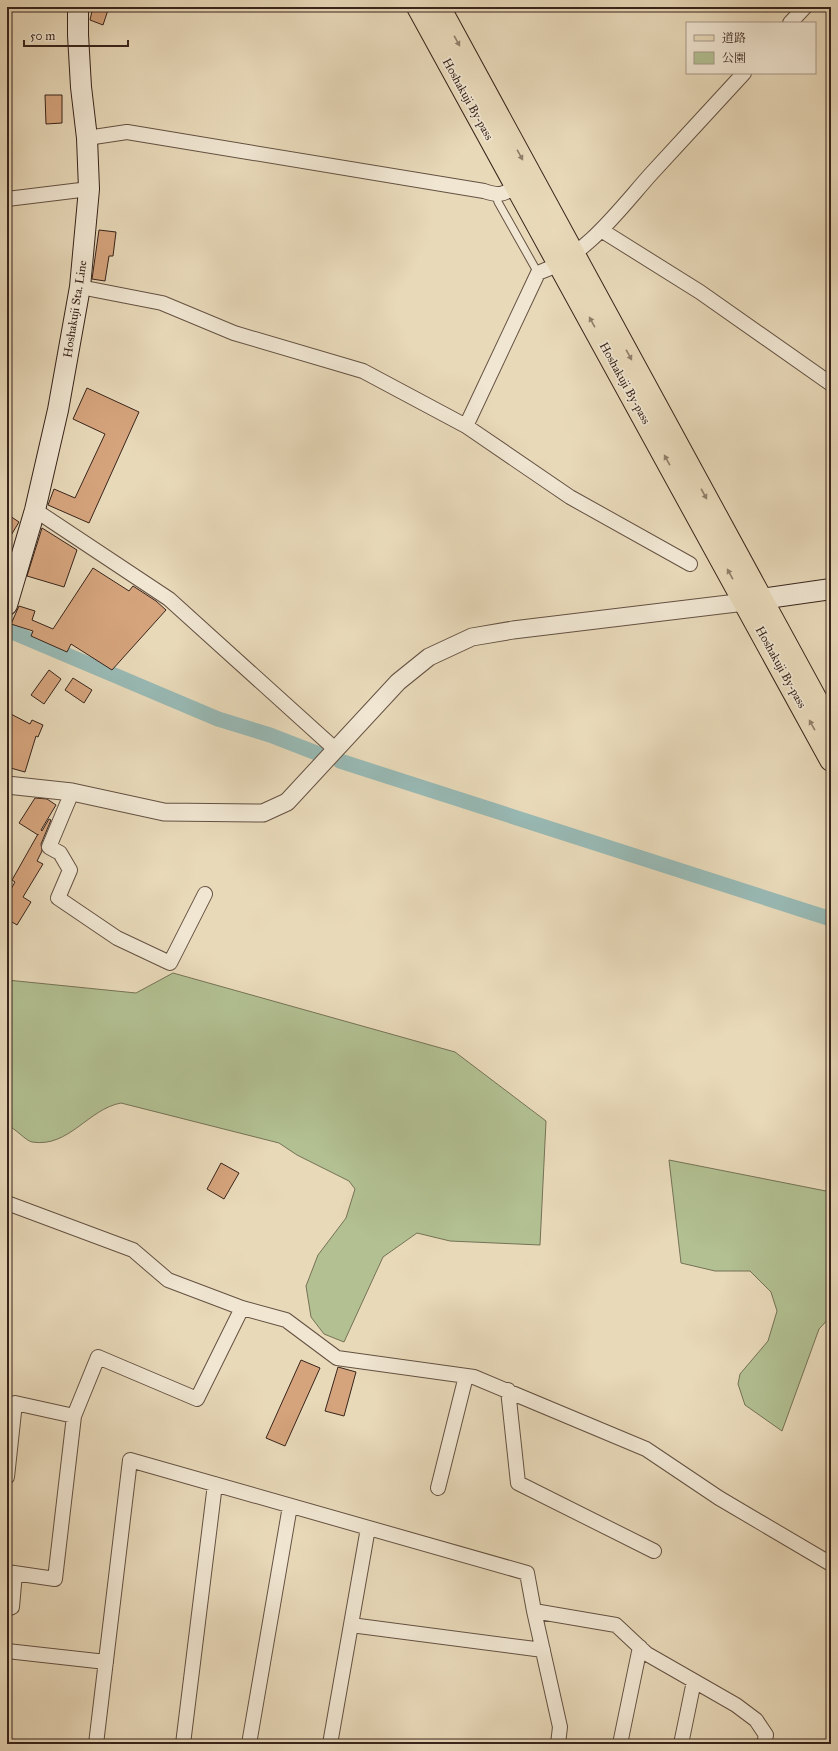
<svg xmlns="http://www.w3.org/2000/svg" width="838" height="1751" font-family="'IM FELL Great Primer','Noto Serif JP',serif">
<rect width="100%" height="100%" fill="#e8d9b9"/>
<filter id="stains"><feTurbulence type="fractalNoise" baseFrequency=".005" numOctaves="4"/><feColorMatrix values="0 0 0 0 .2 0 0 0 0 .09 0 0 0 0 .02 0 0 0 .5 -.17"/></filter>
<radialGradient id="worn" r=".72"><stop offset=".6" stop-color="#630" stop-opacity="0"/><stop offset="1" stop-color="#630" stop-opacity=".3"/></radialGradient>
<path fill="#b2c092" stroke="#757256" d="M 173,973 L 455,1052 L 546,1121 L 540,1245 L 450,1241 L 417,1233 L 383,1257 L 344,1342 L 324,1334 L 311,1317 L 306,1286 L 318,1255 L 346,1218 L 355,1189 L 349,1181 L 297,1155 L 279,1143 L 121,1103 C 88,1109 69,1148 32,1142 C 26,1141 15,1128 7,1125 L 7,980 L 136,993 Z
M 669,1160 L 831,1192 L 831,1316 L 819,1329 L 782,1431 L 745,1405 L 738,1384 L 740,1374 L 768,1341 L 777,1311 L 771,1292 L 750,1271 L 715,1271 L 681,1263 Z"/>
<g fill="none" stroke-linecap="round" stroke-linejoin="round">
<path stroke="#98b9b4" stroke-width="15" d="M 10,631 L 218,719 L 270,735 L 319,754
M 340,761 L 831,919"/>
</g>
<path fill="#d5a47d" stroke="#38241b" d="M 93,7 L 109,7 L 103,25 L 90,20 Z
M 45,95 L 62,95 L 62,123 L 46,124 Z
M 99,230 L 116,232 L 113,256 L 109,256 L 105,281 L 92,279 Z
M 87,388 L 139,412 L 89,523 L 48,505 L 54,489 L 75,498 L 105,434 L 73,419 Z
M 7,514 L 19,522 L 7,542 Z
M 42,528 L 77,550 L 64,587 L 27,576 Z
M 93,568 L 129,591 L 133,586 L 156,601 L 166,610 L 112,670 L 71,644 L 67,652 L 31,636 L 33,631 L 11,624 L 19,606 L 35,611 L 32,620 L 53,629 Z
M 49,670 L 61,679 L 44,704 L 31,695 Z
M 73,678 L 92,690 L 84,703 L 65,690 Z
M 7,712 L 30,724 L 32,720 L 43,725 L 38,737 L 36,736 L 25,772 L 7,767 Z
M 35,798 L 47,799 L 56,805 L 41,830 L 42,831 L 49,819 L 51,820 L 41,844 L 42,851 L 37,861 L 43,864 L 23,897 L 31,902 L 17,925 L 7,919 L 7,896 L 15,882 L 12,880 L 38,834 L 38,835 L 19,823 Z
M 221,1163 L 239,1173 L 224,1199 L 207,1189 Z
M 301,1360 L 320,1368 L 285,1446 L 266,1438 Z
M 338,1367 L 356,1372 L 344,1416 L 325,1411 Z"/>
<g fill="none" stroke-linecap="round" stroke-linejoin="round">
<defs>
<path id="service" d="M 496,195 L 498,202 L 538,273"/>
<path id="minor" d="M 790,23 L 805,7
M 87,138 L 127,132 L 484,191 C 499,196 502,195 516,187
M 7,199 L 89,189
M 601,230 L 700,292 L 831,384
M 80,287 L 162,303 L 234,333 L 363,371 L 466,426 L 570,497 L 690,564
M 466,426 L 538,273 C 586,256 618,211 651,174 C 682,140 713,107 744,73
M 35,510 L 169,599 L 335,749
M 72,792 L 49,847 L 60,853 L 70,870 L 58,898 L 117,938 L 170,963 L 205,894
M 7,1203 L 133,1250 L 168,1280 L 242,1308 L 286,1320 L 337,1358 L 474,1377 L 646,1449 L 719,1498 L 831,1564
M 508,1390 L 518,1483 L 654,1551
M 7,1477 L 15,1403 L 74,1416
M 438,1488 L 466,1376
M 7,1572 L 55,1579 L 74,1416 L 98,1357 L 197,1399 L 242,1308
M 7,1609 L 12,1607 L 15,1573
M 534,1611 L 560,1727 L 558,1744
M 351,1625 L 543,1650
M 7,1651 L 106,1662
M 96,1744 L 130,1460 L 527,1573 L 534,1611 L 616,1625 L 647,1654 L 736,1705 L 756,1720 L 766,1735 L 764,1744
M 183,1744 L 215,1484
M 249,1744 L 290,1506
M 330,1744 L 368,1528
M 620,1744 L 640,1647
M 681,1744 L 694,1681"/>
<path id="tertiary" d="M 7,785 L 72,792 L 164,812 L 263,813 L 287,802 L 398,682 L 429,657 L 472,637 L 513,630 L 745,602"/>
<path id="secondary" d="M 747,601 L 831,589
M 7,605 L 35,510 L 58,410 L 80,287 L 89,189 L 87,138 L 81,87 L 78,35 L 78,7"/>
<path id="primary" d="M 418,7 L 831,760
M 439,7 L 831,727"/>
</defs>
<use href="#service" stroke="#645142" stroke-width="9"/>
<use href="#minor" stroke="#645142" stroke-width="16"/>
<use href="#tertiary" stroke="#645142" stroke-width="19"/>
<use href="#secondary" stroke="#38241b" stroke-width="22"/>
<use href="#primary" stroke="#38241b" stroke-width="24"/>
<use href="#service" stroke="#f0e6d2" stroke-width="7"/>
<use href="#minor" stroke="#f0e6d2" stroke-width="14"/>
<use href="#tertiary" stroke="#f0e6d2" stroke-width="17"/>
<use href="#secondary" stroke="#f0e6d2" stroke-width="20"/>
<use href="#primary" stroke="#e8d9b9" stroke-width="22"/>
</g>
<defs><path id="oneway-solid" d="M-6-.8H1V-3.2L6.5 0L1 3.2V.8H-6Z"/></defs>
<g fill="#907e6a">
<use href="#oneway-solid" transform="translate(457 41) rotate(61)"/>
<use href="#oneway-solid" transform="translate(520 155) rotate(61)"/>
<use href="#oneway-solid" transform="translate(592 322) rotate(-119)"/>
<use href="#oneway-solid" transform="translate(629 355) rotate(61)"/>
<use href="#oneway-solid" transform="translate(667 460) rotate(-119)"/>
<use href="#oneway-solid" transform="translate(704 494) rotate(61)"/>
<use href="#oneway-solid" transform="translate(730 574) rotate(-119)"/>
<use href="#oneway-solid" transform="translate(812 725) rotate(-119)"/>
</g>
<g text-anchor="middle" stroke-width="3.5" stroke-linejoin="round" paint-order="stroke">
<g font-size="12" fill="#38241b" stroke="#f0e6d2">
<text transform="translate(468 99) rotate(61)" y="4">Hoshakuji By-pass</text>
<text transform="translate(75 309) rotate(-81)" y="4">Hoshakuji Sta. Line</text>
<text transform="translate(625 383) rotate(61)" y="4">Hoshakuji By-pass</text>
<text transform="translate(781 667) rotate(61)" y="4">Hoshakuji By-pass</text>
</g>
</g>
<rect width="838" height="1751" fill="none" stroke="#e8d9b9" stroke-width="24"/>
<rect x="8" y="8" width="822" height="1735" fill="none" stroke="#38241b" stroke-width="2"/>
<rect x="12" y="12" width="814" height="1727" fill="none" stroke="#38241b"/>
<rect x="686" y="22" width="130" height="52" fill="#f0e6d2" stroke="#a69889"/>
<rect x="694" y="35" width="20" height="6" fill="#e8d9b9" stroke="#a69889"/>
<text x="722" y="42" font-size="12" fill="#38241b">道路</text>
<rect x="694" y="52" width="20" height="12" fill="#b2c092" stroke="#a69889"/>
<text x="722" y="62" font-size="12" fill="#38241b">公園</text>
<path d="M24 40v6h104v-6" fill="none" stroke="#38241b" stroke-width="2"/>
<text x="30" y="40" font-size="12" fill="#38241b" stroke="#f0e6d2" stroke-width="3" paint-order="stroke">50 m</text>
<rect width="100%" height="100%" filter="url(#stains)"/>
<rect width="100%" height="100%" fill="url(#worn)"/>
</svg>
